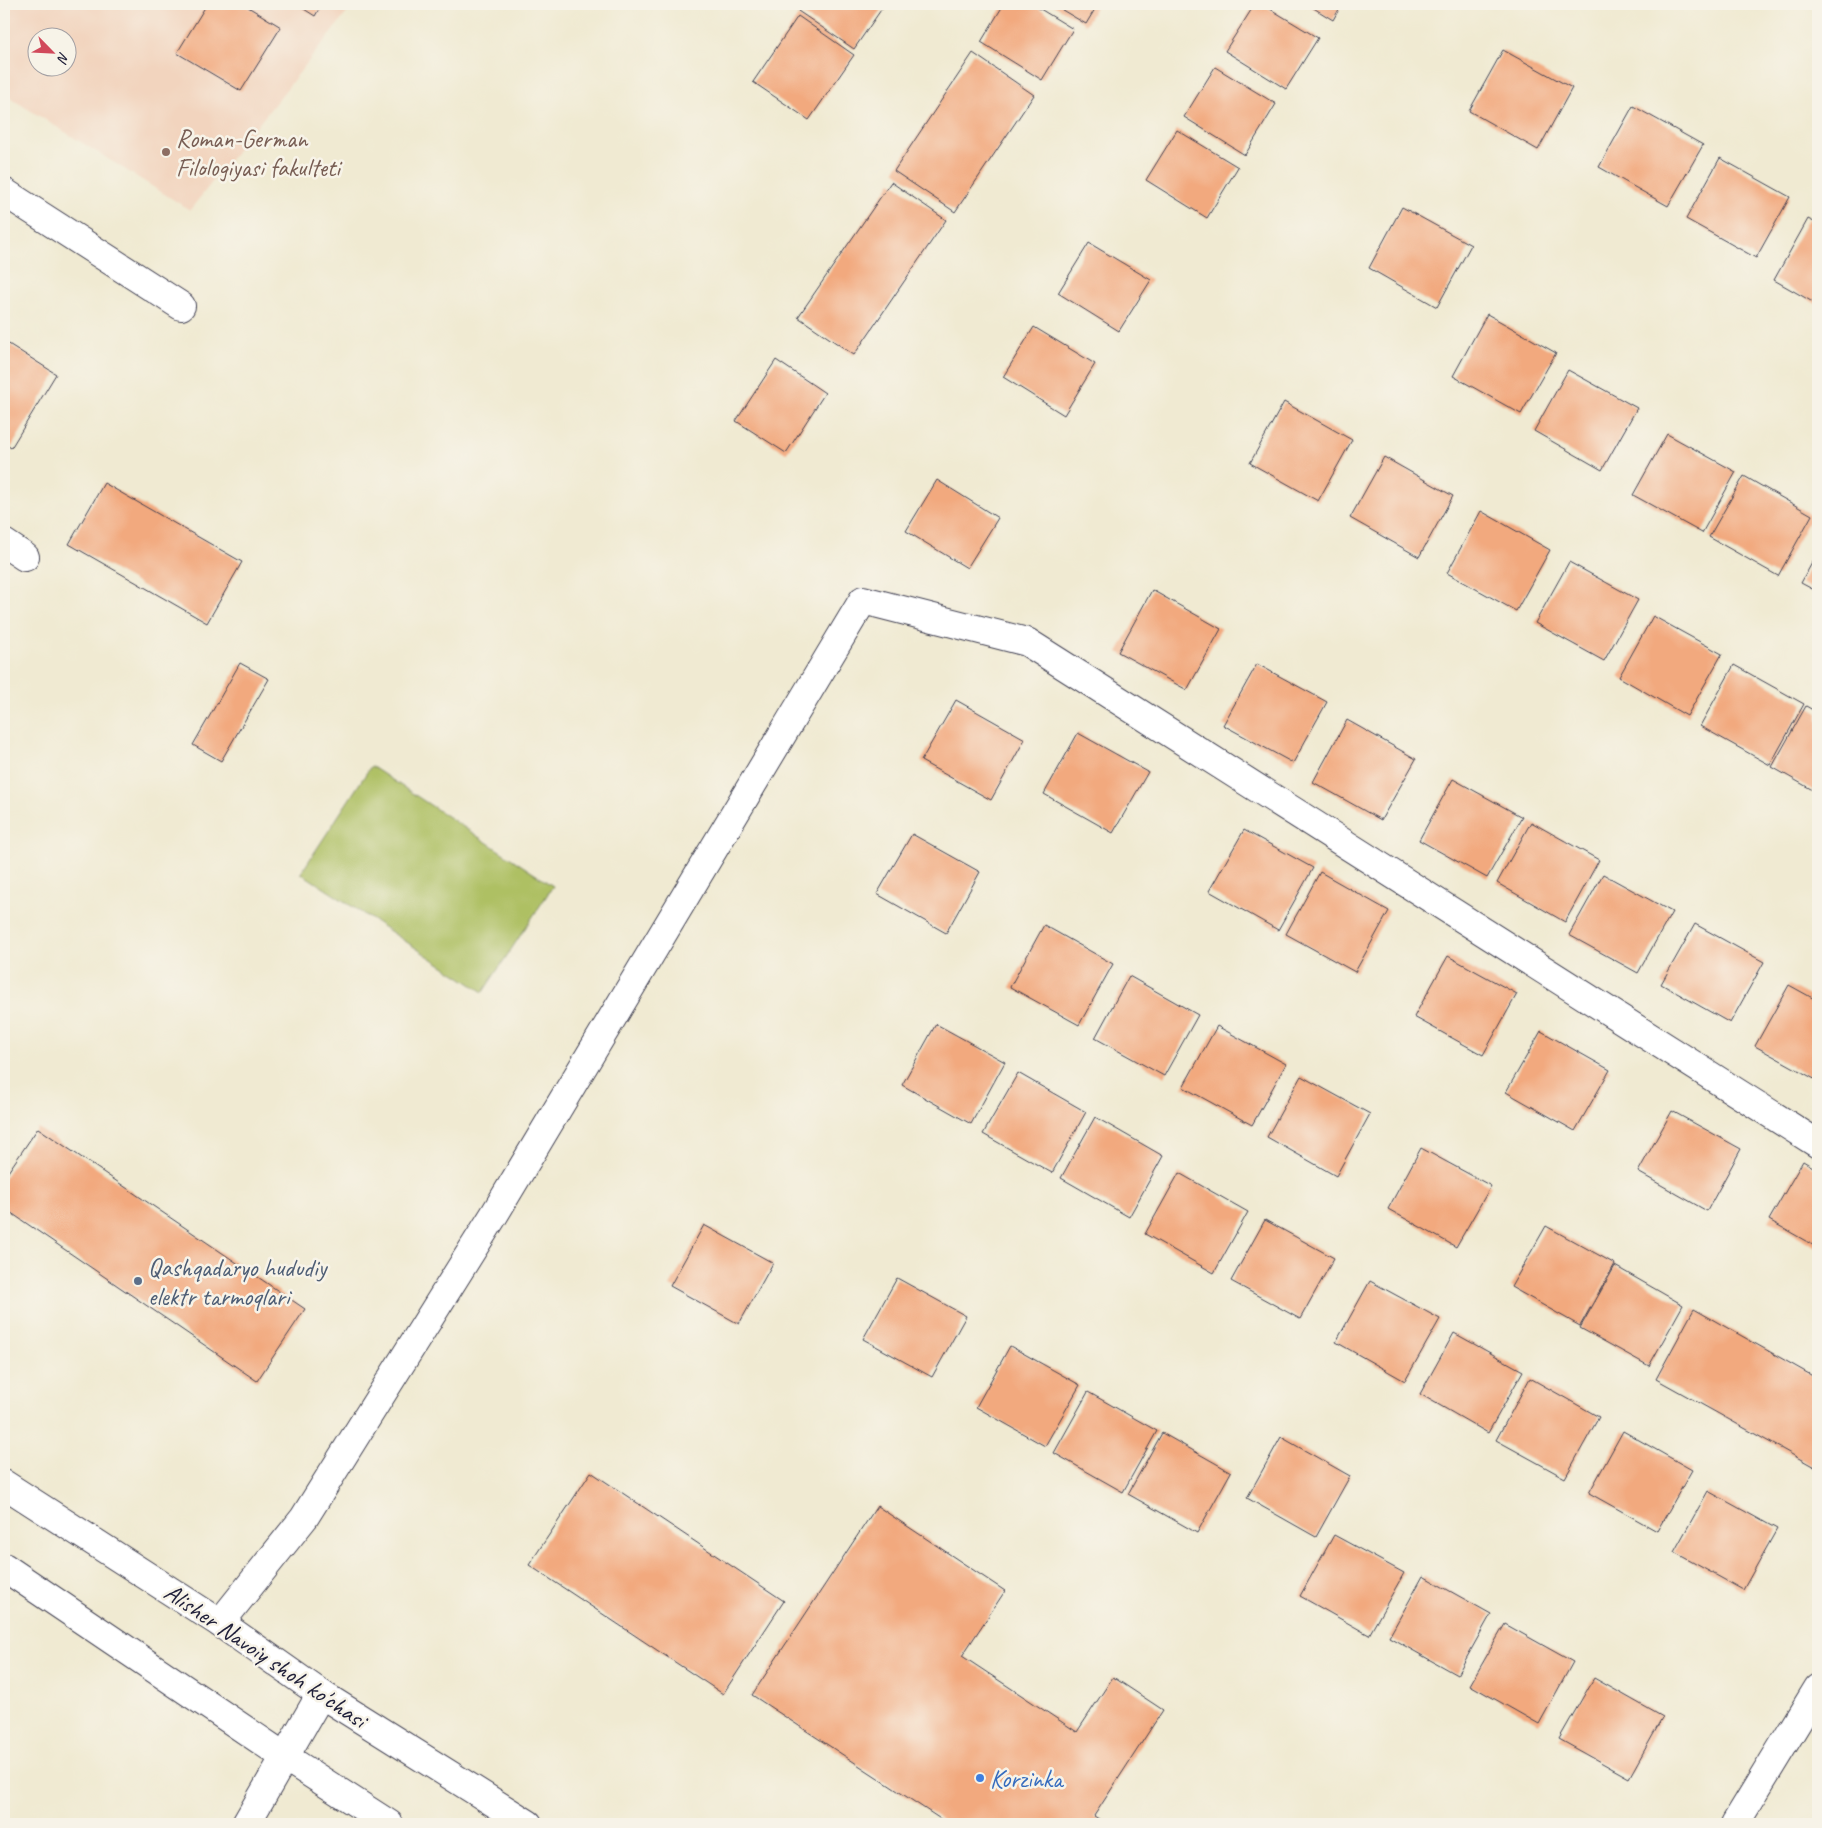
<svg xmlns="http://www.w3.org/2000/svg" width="1822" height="1828" font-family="Caveat,sans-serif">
<rect width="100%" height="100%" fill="#f7f3e8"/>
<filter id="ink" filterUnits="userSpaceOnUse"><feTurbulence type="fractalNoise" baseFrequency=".02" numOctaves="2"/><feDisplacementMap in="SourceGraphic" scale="10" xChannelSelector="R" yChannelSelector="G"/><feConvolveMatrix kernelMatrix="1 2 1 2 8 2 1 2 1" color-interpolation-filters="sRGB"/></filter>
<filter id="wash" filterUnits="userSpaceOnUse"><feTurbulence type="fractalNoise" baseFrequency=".0096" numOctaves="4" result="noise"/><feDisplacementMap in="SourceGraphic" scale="20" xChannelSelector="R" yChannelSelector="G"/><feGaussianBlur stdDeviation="1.12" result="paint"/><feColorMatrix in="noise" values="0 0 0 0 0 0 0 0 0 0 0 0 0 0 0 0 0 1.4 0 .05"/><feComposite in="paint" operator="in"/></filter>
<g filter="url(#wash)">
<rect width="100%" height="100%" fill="#f0ead2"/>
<path fill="#f2d4be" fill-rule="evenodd" d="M 4,4 L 354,4 L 190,210 L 4,94 ZM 38,38 L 68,38 L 68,68 L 38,68 Z"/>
<path fill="#aec064" stroke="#687150" d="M 371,766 L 553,886 L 483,992 L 301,873 Z"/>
<g id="blocks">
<path fill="#f2a97e" d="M 207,4 L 249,4 L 248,7 L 281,27 L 241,91 L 177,53 Z
M 296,4 L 322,4 L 315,16 Z
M 803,4 L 885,4 L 854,49 L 798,11 Z
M 1004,4 L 1032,4 L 1073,29 L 1042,80 L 981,42 Z
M 1052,4 L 1098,4 L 1086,24 Z
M 1255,4 L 1262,4 L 1318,38 L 1286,89 L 1225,51 Z
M 1307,4 L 1342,4 L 1333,20 Z
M 798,16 L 854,55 L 809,120 L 753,82 Z
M 1503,50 L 1572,88 L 1538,150 L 1469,111 Z
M 973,53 L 1034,95 L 955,212 L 894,171 Z
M 1215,67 L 1276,104 L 1245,155 L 1184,117 Z
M 1633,106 L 1703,145 L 1668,206 L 1599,167 Z
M 1177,130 L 1238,167 L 1207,218 L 1146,180 Z
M 1720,158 L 1790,197 L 1756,258 L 1686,219 Z
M 891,182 L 946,220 L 854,355 L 798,317 Z
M 1402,207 L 1471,245 L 1437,307 L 1369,268 Z
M 1808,219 L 1818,224 L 1818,305 L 1774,280 Z
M 1089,243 L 1151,280 L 1119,331 L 1058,293 Z
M 1487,314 L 1556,353 L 1521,414 L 1453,376 Z
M 1034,327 L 1095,364 L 1064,415 L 1003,377 Z
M 4,341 L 56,374 L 11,448 L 4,443 Z
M 776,360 L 825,393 L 786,453 L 736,421 Z
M 1568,370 L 1637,408 L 1602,470 L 1534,431 Z
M 1284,402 L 1352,440 L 1318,501 L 1250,463 Z
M 1667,434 L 1736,472 L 1702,533 L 1633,495 Z
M 1384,457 L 1453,496 L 1419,557 L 1350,518 Z
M 1744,476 L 1812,515 L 1778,576 L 1709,537 Z
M 937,480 L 998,518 L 967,568 L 906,531 Z
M 104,483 L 242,562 L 207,623 L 69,544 Z
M 1481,511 L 1550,550 L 1516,611 L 1447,573 Z
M 1818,552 L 1818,592 L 1801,583 Z
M 1569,562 L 1638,600 L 1604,661 L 1535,623 Z
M 1152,590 L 1221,629 L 1187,690 L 1118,652 Z
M 1653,616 L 1722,654 L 1687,716 L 1619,677 Z
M 240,663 L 269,679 L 221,761 L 193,745 Z
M 1257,664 L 1327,702 L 1293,763 L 1223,725 Z
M 1734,665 L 1804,704 L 1770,765 L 1700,726 Z
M 956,700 L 1025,739 L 991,800 L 921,761 Z
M 1806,706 L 1818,713 L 1818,793 L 1772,767 Z
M 1347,720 L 1416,759 L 1381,820 L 1313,782 Z
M 1078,733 L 1148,772 L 1113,833 L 1044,794 Z
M 1453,779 L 1522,817 L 1487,878 L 1419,840 Z
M 1531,822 L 1599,860 L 1565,922 L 1497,883 Z
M 1244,830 L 1313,868 L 1278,930 L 1209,891 Z
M 912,834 L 980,872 L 946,933 L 877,894 Z
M 1320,872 L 1389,911 L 1355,972 L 1286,934 Z
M 1603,874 L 1672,912 L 1638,973 L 1569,935 Z
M 1695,924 L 1764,962 L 1730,1023 L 1661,984 Z
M 1044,925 L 1113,964 L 1079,1025 L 1010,987 Z
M 1448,956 L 1517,994 L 1483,1055 L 1414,1017 Z
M 1129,976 L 1198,1015 L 1164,1076 L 1095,1038 Z
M 1789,985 L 1818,1001 L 1818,1081 L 1755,1046 Z
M 936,1024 L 1005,1062 L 971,1124 L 902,1085 Z
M 1217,1026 L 1286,1064 L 1252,1125 L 1183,1087 Z
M 1541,1031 L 1610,1070 L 1575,1131 L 1506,1092 Z
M 1018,1073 L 1086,1112 L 1052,1173 L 983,1134 Z
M 1301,1076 L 1370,1114 L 1336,1176 L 1267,1137 Z
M 1672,1111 L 1741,1149 L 1707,1211 L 1638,1172 Z
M 1095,1117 L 1163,1156 L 1129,1217 L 1061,1178 Z
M 38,1128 L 305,1309 L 257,1381 L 4,1208 L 4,1178 Z
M 1421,1148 L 1491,1186 L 1456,1247 L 1388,1209 Z
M 1803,1161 L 1818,1170 L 1818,1248 L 1769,1220 Z
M 1179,1173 L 1248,1212 L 1214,1273 L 1145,1234 Z
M 1265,1220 L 1334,1258 L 1300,1319 L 1231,1281 Z
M 704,1225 L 773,1263 L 739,1324 L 670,1286 Z
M 1546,1226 L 1615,1264 L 1580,1326 L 1511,1287 Z
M 1615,1266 L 1683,1305 L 1649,1366 L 1580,1328 Z
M 897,1278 L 966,1316 L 932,1377 L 863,1339 Z
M 1370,1281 L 1440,1319 L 1405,1381 L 1336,1342 Z
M 1694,1309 L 1818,1379 L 1818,1469 L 1656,1379 Z
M 1454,1333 L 1523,1371 L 1488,1433 L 1420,1394 Z
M 1010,1346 L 1080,1385 L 1045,1446 L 976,1407 Z
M 1530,1378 L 1599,1417 L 1565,1478 L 1496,1440 Z
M 1088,1392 L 1157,1431 L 1123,1492 L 1054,1453 Z
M 1623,1431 L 1692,1470 L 1657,1531 L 1589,1493 Z
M 1162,1433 L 1231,1472 L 1197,1533 L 1128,1494 Z
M 1281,1437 L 1350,1476 L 1316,1537 L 1247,1498 Z
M 591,1472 L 784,1601 L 723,1694 L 529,1565 Z
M 1708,1491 L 1777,1529 L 1743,1590 L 1674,1552 Z
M 877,1506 L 1005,1591 L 962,1656 L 1077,1732 L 1113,1677 L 1163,1710 L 1094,1816 L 1107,1824 L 948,1824 L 752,1695 Z
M 1334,1535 L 1404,1573 L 1369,1635 L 1300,1596 Z
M 1423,1576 L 1491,1614 L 1457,1675 L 1389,1637 Z
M 1505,1624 L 1573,1662 L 1539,1724 L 1470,1685 Z
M 1594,1678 L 1663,1717 L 1629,1778 L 1559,1739 Z"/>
</g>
</g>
<g filter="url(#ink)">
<use href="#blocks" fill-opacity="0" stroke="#414052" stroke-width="1"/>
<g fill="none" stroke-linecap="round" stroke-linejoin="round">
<defs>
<path id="minor" d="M 4,192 L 181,306
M 4,543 L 25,557
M 220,1623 L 304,1518 L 494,1215 L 863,600 L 1027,642 L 1818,1144
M 246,1824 L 321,1694
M 1735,1824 L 1818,1688"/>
<path id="major" d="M 4,1484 L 220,1623 L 321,1694 L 528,1824
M 4,1567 L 285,1757 L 389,1824"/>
</defs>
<use href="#minor" stroke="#414052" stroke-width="30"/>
<use href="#major" stroke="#414052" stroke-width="30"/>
<use href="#minor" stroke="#fff" stroke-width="28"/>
<use href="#major" stroke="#fff" stroke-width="28"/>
</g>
</g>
<circle fill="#8d6e63" stroke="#f7f3e8" stroke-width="2" cx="166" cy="152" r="5"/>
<circle fill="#5c6f8a" stroke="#f7f3e8" stroke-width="2" cx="138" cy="1281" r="5"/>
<circle fill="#3f7fe0" stroke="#f7f3e8" stroke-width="2" cx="980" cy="1778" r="5"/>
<g text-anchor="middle" stroke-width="5" stroke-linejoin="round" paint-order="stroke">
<g font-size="25" fill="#785e54" stroke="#f7f3e8" text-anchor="start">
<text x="176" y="147">Roman-German<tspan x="176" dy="29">Filologiyasi fakulteti</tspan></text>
</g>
<g font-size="25" fill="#4e5e75" stroke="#f7f3e8" text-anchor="start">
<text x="148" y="1276">Qashqadaryo hududiy<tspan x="148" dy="29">elektr tarmoqlari</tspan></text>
</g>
<g font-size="25" fill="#22223b" stroke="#f7f3e8">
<text transform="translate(266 1655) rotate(34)" y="9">Alisher Navoiy shoh ko'chasi</text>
</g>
<g font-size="25" fill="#366cbe" stroke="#f7f3e8" text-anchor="start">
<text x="990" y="1787">Korzinka</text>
</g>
</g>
<rect width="1822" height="1828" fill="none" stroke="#f7f3e8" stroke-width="20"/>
<g transform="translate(52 52) rotate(114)"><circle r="24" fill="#f7f3e8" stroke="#a29fa3"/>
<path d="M0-4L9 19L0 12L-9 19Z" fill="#d1495b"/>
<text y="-8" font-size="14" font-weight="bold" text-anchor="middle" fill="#22223b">N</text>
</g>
</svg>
